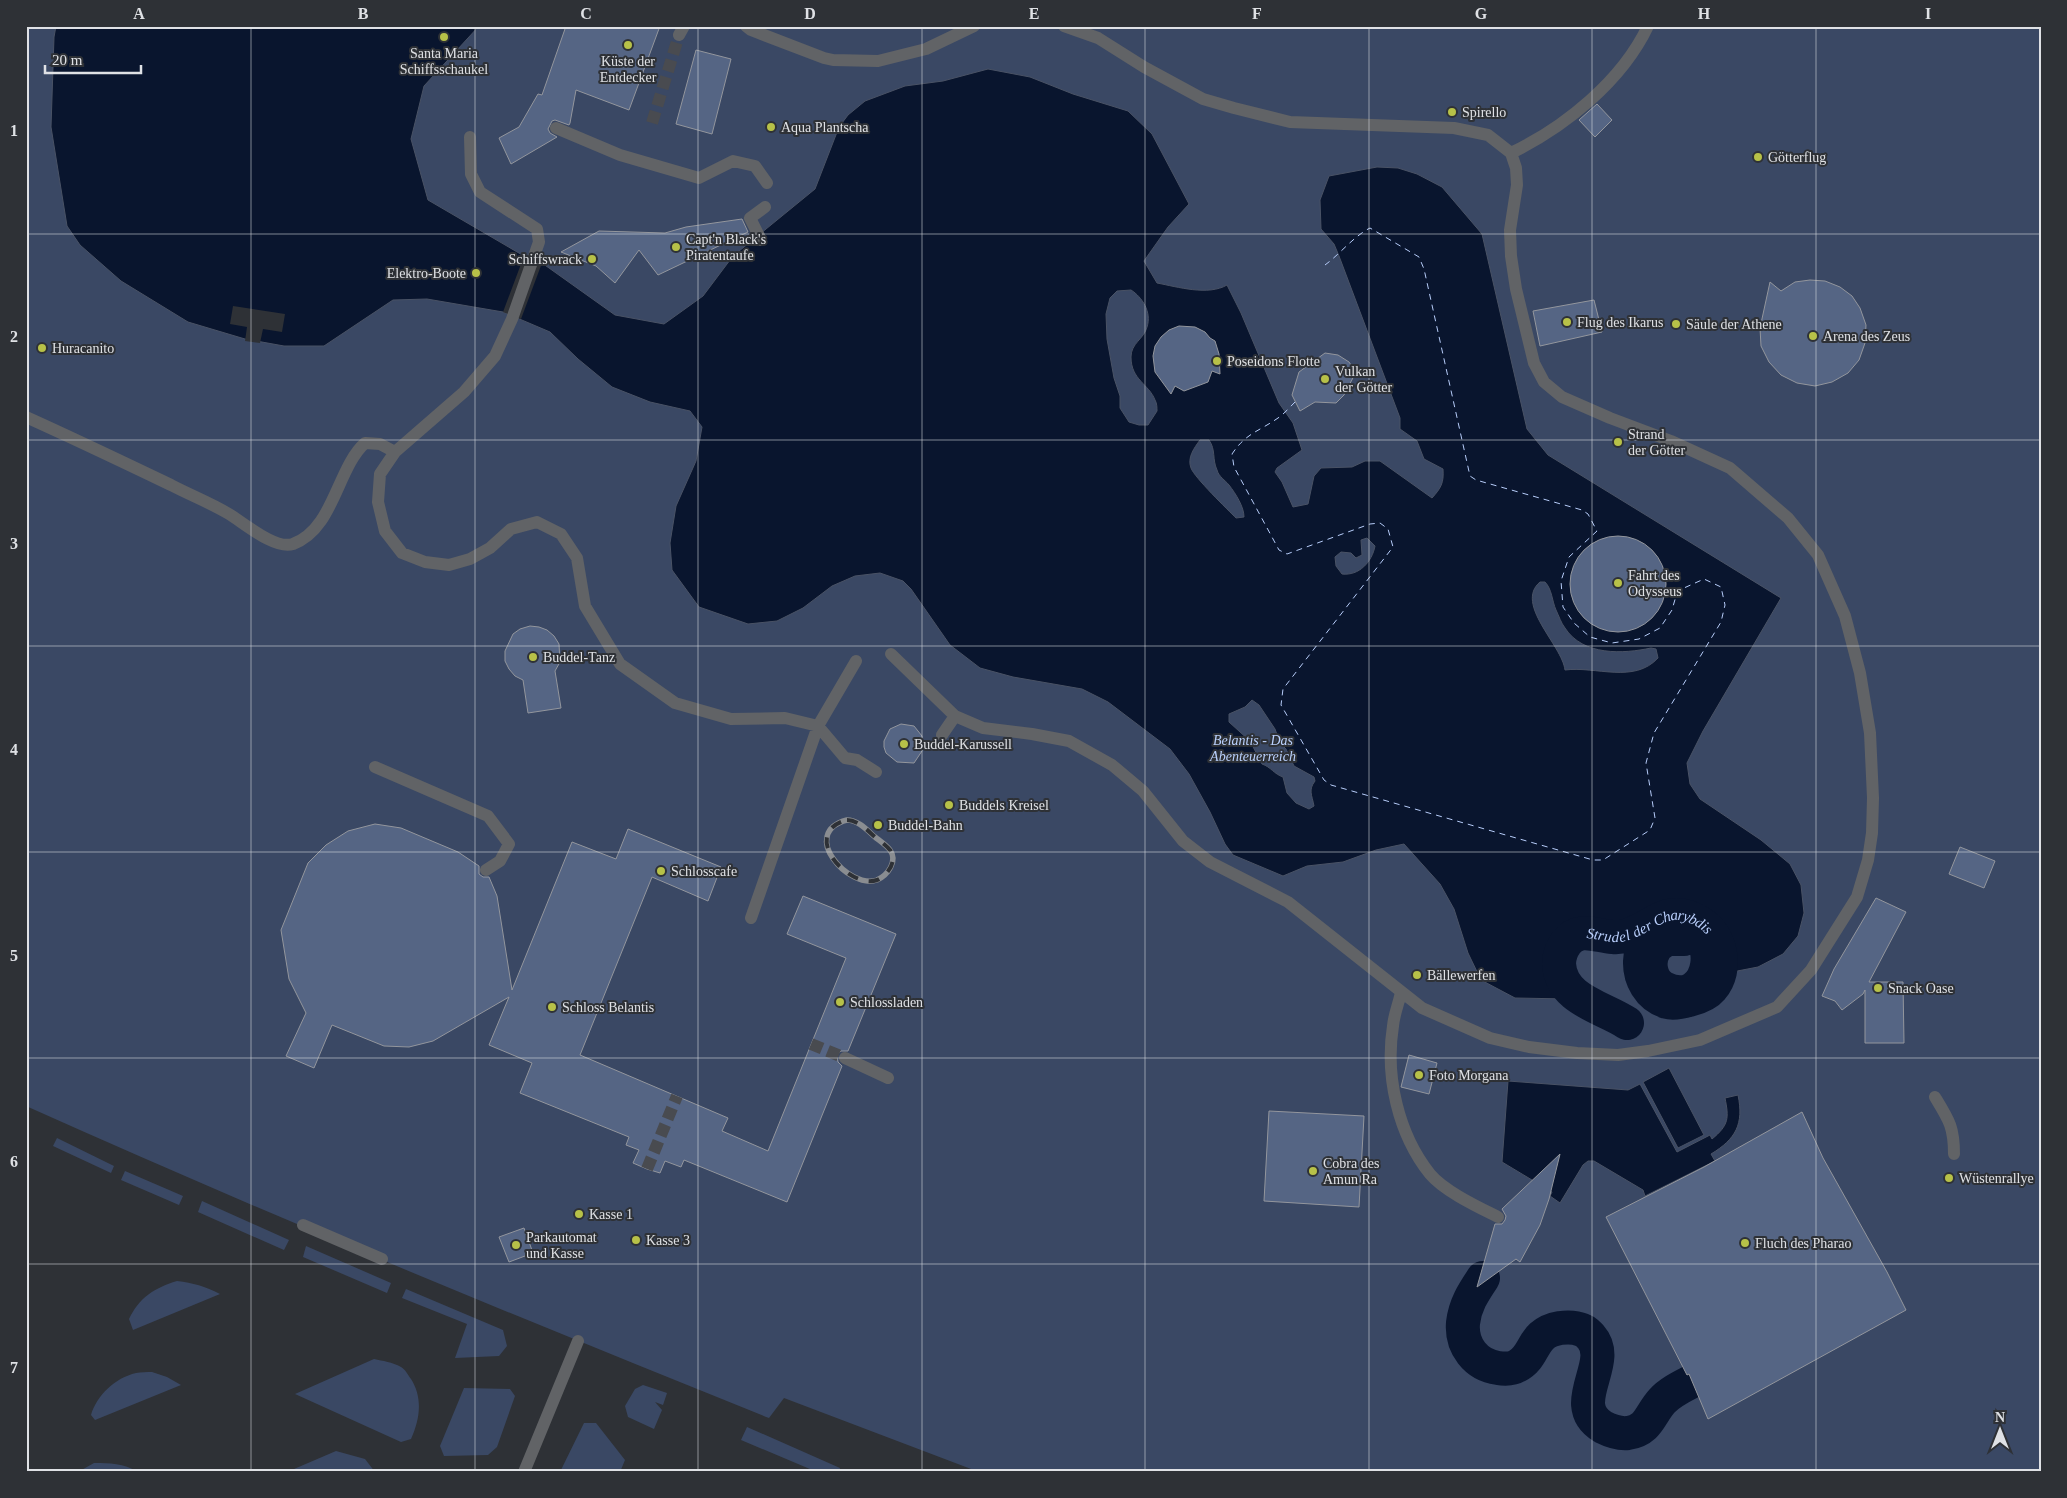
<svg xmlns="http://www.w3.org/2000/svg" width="2067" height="1498" font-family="'Times New Roman',serif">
<rect width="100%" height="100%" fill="#2e3136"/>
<path fill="#3a4864" d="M 26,26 L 2041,26 L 2041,1472 L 979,1472 L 784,1398 L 769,1418 C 520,1318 271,1216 26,1106 Z
M 57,1138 L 114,1166 L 111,1173 L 53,1146 Z
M 125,1171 L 183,1196 L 179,1205 L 121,1180 Z
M 202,1201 L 289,1240 L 284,1250 L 198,1212 Z
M 306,1246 L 391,1283 L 387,1293 L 303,1257 Z
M 177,1281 C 193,1283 205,1286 220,1294 L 133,1330 L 129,1319 C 139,1298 154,1288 177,1281 Z
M 406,1289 L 503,1330 L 507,1346 L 499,1356 L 455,1358 L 467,1324 L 402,1298 Z
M 374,1359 C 383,1361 392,1362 401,1367 C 405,1369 408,1375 411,1379 C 423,1398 420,1419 411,1439 L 401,1442 L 295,1394 Z
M 152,1372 L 167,1377 L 181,1385 L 95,1420 L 91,1415 C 97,1395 115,1378 136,1373 C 141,1372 147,1372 152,1372 Z
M 643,1385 L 667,1393 L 663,1405 L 655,1402 L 662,1410 L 654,1429 L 628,1417 L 625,1406 L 635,1389 Z
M 464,1388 L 510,1389 L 515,1396 L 497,1447 L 488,1455 L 444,1456 L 440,1446 Z
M 584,1423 L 596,1423 L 625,1460 L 620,1472 L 560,1472 Z
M 747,1427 L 840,1468 L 839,1472 L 817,1472 L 741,1440 Z
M 336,1451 L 365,1459 L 375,1472 L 287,1472 Z
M 94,1463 C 110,1463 123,1463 138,1472 L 78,1472 Z"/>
<path fill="#09152e" stroke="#495265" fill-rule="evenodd" d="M 56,26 L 479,26 L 424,86 L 411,139 L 428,200 L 524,256 L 542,263 L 615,315 L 664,324 L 703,296 L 733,256 L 815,189 L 839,127 L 848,115 L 865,101 L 905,86 L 943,81 L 988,69 L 1030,77 L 1073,94 L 1128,111 L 1152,134 L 1189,204 L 1168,227 L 1144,261 L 1157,283 C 1178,287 1208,296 1227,285 L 1241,313 L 1279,403 L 1293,423 L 1302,450 L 1277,468 L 1275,472 L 1282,482 L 1293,507 L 1308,504 L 1314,476 L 1321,468 L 1352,467 L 1365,461 L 1380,461 L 1432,498 C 1441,488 1444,483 1443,469 L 1424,459 L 1417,441 L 1400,429 L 1400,418 L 1339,256 L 1334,244 L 1321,229 L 1320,200 L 1329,176 L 1377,167 L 1398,168 L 1417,174 L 1442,187 L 1482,234 L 1527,429 L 1548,455 L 1781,598 L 1703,731 L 1687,763 L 1690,784 L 1700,799 L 1761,840 L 1790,864 L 1801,885 L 1804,913 L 1798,936 L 1783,954 L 1758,967 L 1727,973 C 1728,963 1728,955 1725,946 C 1719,922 1693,906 1668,910 C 1652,914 1630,931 1614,929 C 1611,929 1606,926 1603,925 L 1601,928 C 1571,916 1547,945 1554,975 C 1556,984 1562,991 1568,999 L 1515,998 L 1481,980 L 1468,953 L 1454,909 L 1440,884 L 1404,844 L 1376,850 L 1343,862 L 1307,866 L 1283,876 L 1233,855 L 1225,844 L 1210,812 L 1189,774 L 1170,749 L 1108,702 L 1082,689 L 1013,677 L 980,668 L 950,645 L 911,589 L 903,581 L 880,573 L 855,576 L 832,586 L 803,608 L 777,621 L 748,624 L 699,607 L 672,570 L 670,543 L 676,506 L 696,461 L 702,427 L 690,411 L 650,402 L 612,387 L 578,359 L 550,332 L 503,312 L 427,299 L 393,300 L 324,346 L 284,346 L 245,339 L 188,322 L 121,281 L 80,245 L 67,226 L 51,127 L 54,37 ZM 1131,290 C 1142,297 1152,312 1147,327 C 1144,339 1131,343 1131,357 C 1131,380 1149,384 1155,400 C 1157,403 1157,408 1157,411 L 1148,425 L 1139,425 L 1129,422 L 1120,408 L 1120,396 L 1114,378 L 1107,339 L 1106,314 L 1110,298 L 1117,291 ZM 1200,440 L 1209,440 C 1216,450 1212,459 1217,470 C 1219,477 1225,480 1229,485 C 1236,494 1244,507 1244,517 L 1236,518 C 1228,510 1194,477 1191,468 C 1187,458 1194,448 1200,440 ZM 1367,538 L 1375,546 C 1372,562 1359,576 1342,574 L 1336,566 L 1335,557 L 1341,552 L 1351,553 L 1356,558 L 1362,555 L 1361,540 ZM 1540,582 L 1545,582 C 1552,589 1552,601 1556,610 C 1559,616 1561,623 1565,628 C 1583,656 1623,654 1651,648 L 1656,649 L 1658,658 C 1634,684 1596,666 1565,670 C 1562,645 1514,604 1540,582 ZM 1252,700 L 1259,705 L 1275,729 L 1280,743 L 1286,749 L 1294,766 L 1314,777 L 1315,781 C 1308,790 1312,795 1314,806 L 1309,809 L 1296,803 L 1287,793 L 1283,777 C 1274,774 1271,767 1262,764 L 1250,741 L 1229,722 L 1229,714 L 1245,707 Z
M 1669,1068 L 1704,1135 L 1678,1148 L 1643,1082 Z
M 1508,1081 L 1628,1090 L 1640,1084 L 1677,1152 L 1710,1135 L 1712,1139 C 1729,1125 1729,1118 1725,1098 L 1738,1095 C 1744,1124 1736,1139 1711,1154 L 1715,1161 L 1645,1196 L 1643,1190 L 1594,1161 L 1588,1161 L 1583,1165 L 1560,1203 L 1550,1196 L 1552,1192 L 1502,1162 Z"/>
<path fill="#2e3136" d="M 524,256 L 542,263 L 521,319 L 503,312 Z
M 233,306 L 285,314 L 282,332 L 263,329 L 260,343 L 245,341 L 247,327 L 230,324 Z"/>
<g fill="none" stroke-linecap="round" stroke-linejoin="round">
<g stroke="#09152e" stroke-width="34">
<path id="s1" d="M 1627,1023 C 1603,1007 1561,1000 1559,964 C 1559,956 1561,950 1566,943 C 1582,922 1604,942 1625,936 C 1654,928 1668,901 1702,924 C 1721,936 1728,970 1712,988 C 1707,994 1697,998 1689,1000 C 1682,1002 1674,1004 1667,1002 C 1630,990 1631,931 1670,927 C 1729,922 1712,1013 1664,988 C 1650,981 1647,961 1655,949 C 1657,945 1663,942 1666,939 L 1684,939"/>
<path d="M 1483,1278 C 1473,1293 1465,1305 1463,1323 C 1461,1346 1476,1365 1498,1368 C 1504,1369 1512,1369 1517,1366 C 1537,1356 1530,1333 1560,1328 C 1568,1327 1575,1327 1582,1330 C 1586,1331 1588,1334 1591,1337 C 1614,1363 1565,1404 1603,1427 C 1611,1431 1619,1434 1628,1433 C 1649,1430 1650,1414 1662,1401 C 1672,1390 1688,1384 1700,1377"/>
</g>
<path stroke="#b7cdfa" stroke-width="1" stroke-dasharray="6 5" stroke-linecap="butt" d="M 1295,402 C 1290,407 1284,414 1278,418 C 1258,432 1246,433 1232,454 L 1234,467 L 1279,550 L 1287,554 L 1370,524 L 1380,523 L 1388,529 L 1393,547 L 1283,689 L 1281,705 L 1324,780 L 1331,785 L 1593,860 L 1603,860 L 1650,830 L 1655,818 L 1646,763 L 1654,733 L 1721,622 L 1725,605 L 1721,587 L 1704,579 L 1684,588 L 1676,596 L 1672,610 L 1660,628 L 1639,639 L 1612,643 L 1590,637 L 1574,623 L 1563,607 L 1561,581 L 1569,557 L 1597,531 L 1588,514 L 1582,510 L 1476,480 L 1470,476 L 1424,269 L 1419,257 L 1370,228 C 1354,236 1340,254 1325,265"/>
</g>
<path fill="#556584" stroke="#93969d" d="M 566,26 L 660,26 L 629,110 L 576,90 L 570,123 L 569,125 L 555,120 L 552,121 L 548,129 L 550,133 L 557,137 L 511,164 L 499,138 L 519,127 L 538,94 L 542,95 Z
M 696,50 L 731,59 L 712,134 L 676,124 Z
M 1597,104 L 1612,120 L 1595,137 L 1579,120 Z
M 742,219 L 748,232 L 658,275 L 639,250 L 615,283 L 596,266 L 561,252 L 599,231 L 665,233 L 686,227 Z
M 1810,280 L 1825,281 L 1840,287 L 1852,296 L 1860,308 L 1866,325 L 1865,343 L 1859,360 L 1848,373 L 1832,382 L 1815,386 L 1797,383 L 1781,375 L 1769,362 L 1761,346 L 1760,328 L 1770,282 L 1781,291 L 1795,282 Z
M 1594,300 L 1602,332 L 1540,346 L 1533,311 Z
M 1179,326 L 1195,327 L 1205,332 L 1210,338 L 1215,341 L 1219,354 L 1220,374 L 1212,371 L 1208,382 L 1184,391 L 1175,386 L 1171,394 L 1155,372 L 1153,356 L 1155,346 L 1161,337 L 1169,330 Z
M 1325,353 L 1338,355 L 1349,362 L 1356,372 L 1344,395 L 1336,403 L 1315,402 L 1300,411 L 1292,395 L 1299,372 Z
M1570 584a48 48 0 1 1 96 0a48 48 0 1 1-96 0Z
M 530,626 L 539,627 L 547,630 L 554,636 L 559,644 L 560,662 L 555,671 L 561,708 L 528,713 L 523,680 L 515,676 L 509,669 L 505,661 L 505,651 L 513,634 L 520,629 Z
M 901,724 L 914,726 L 922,736 L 922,751 L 914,763 L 897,762 L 886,753 L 884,747 L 884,741 L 890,729 Z
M 375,824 L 401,828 L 458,852 L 479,866 L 479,874 L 483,877 L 489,877 L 497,896 L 512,990 L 572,842 L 616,859 L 628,829 L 721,867 L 708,901 L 652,877 L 580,1055 L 728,1118 L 722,1131 L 768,1151 L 846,958 L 787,934 L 803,896 L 896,934 L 848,1051 L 841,1051 L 837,1055 L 838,1062 L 842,1066 L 787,1202 L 684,1160 L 681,1167 L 665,1161 L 660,1173 L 647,1169 L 633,1163 L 639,1150 L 626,1145 L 629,1137 L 520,1093 L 532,1063 L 489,1045 L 509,997 L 433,1041 L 409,1047 L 384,1046 L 332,1025 L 314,1068 L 286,1056 L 306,1013 L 289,979 L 281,930 L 308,863 L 326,845 L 348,831 Z
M 1960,847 L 1995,861 L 1984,888 L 1949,874 Z
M 1876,898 L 1906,912 L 1869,982 L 1903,982 L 1904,1043 L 1865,1043 L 1865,990 L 1863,994 L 1842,1010 L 1835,1001 L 1822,996 L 1834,969 Z
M 1409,1055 L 1437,1063 L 1429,1094 L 1401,1087 Z
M 1269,1111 L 1364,1116 L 1359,1207 L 1264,1201 Z
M 1802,1112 L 1823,1158 L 1887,1272 L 1906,1310 L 1708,1419 L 1689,1374 L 1687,1375 L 1606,1217 L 1704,1167 Z
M 1560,1154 L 1549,1199 L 1540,1225 L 1520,1262 L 1516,1259 L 1477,1287 L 1495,1224 L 1502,1224 L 1505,1220 L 1506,1216 L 1502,1209 Z
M 524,1228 L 533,1253 L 509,1262 L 499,1237 Z"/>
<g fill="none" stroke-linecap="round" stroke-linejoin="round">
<path stroke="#494b50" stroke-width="12" stroke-dasharray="12 6" stroke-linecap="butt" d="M 652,123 L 679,35
M 811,1044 L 845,1058
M 647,1169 L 677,1096"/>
<path stroke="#616366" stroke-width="12" d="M 746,26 L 751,30 L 824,58 L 833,60 L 878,61 L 926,49 L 974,26
M 1064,26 L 1098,38 L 1144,67 L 1203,99 L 1234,108 L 1290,122 L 1454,128 L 1488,135 L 1511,153
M 679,35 L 684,26
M 556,128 L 620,155 L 699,178 L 733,161 L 755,166 L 767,183
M 470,137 L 471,174 L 480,192 L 537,229 L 539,242 L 512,319 L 495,356 L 464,392 L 395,452 L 380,474 L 378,502 L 385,531 L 402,553 L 425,562 L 449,565 L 470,559 L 490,548 L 511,529 L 537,522 L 561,534 L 577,558 L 585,606 L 620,664 L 675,703 L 731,719 L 785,718 L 818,726 L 845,758 L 857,760 L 876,772
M 761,240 L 750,218 L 765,207
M 26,417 C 75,439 123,462 171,485 C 190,495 211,503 229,514 C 244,523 275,550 293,544 C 334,529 337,468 365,443 L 380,444 L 395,452
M 891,654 L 955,716 L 983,728 L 1032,734 L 1069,741 L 1112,765 L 1143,791 L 1183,841 L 1210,862 L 1288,902 L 1422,1008 L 1490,1038 L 1529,1047 L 1577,1053 L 1618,1055 L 1648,1051 L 1700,1040 L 1777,1007 L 1811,970 L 1857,897 L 1868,860 L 1872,833 L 1873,798 L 1870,733 L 1860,673 L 1845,616 L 1818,555 L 1788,518 L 1730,468 L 1671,441 L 1610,418 L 1562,397 L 1544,382 L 1534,363 L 1516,289 L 1511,256 L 1510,230 L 1517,185 L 1516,168 L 1511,153 C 1565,127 1622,81 1648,26
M 942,735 L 955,716
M 375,767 L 488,816 L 509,844 L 500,861 L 486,870
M 751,918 L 818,726 L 856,661
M 1401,992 C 1399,1003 1394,1014 1393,1026 C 1385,1076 1398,1134 1430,1174 C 1444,1191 1478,1207 1498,1217
M 845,1058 L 888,1078
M 1935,1097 C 1949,1120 1954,1127 1954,1154
M 303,1225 L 382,1259
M 524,1472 L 578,1341"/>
<defs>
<path id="rail" d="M 847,820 C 858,820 867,830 875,837 C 880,841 886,845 890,850 C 898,861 888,875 877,880 C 849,890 798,833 847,820 Z"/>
</defs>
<use href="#rail" stroke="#8a8d91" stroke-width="5.5"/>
<use href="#rail" stroke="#2e3136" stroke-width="4" stroke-dasharray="11" stroke-linecap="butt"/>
</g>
<path fill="none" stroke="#dfe1e5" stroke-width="1" stroke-opacity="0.55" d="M 251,26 L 251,1472M 475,26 L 475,1472M 698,26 L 698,1472M 922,26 L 922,1472M 1145,26 L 1145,1472M 1369,26 L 1369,1472M 1592,26 L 1592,1472M 1816,26 L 1816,1472M 26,234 L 2041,234M 26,440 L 2041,440M 26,646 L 2041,646M 26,852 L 2041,852M 26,1058 L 2041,1058M 26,1264 L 2041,1264"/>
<g fill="#b7c148" stroke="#2e3136" stroke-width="2">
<circle cx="444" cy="37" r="5"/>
<circle cx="628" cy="45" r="5"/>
<circle cx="1452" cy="112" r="5"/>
<circle cx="771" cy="127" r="5"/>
<circle cx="1758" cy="157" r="5"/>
<circle cx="676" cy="247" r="5"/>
<circle cx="592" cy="259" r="5"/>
<circle cx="476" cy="273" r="5"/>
<circle cx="1567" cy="322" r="5"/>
<circle cx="1676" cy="324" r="5"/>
<circle cx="1813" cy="336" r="5"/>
<circle cx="42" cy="348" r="5"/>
<circle cx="1217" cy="361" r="5"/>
<circle cx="1325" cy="379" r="5"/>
<circle cx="1618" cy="442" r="5"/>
<circle cx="1618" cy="583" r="5"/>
<circle cx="533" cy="657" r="5"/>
<circle cx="904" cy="744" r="5"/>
<circle cx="949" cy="805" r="5"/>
<circle cx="878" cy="825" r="5"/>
<circle cx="661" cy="871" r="5"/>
<circle cx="1417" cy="975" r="5"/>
<circle cx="1878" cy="988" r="5"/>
<circle cx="840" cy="1002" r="5"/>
<circle cx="552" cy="1007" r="5"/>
<circle cx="1419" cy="1075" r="5"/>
<circle cx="1313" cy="1171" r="5"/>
<circle cx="1949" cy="1178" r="5"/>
<circle cx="579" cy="1214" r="5"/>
<circle cx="636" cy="1240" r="5"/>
<circle cx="1745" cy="1243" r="5"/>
<circle cx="516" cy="1245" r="5"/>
</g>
<g text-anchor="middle" stroke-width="4" stroke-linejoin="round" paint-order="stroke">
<g font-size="14" fill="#dfe1e5" stroke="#2e3136" text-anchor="start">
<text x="444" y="58" text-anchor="middle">Santa Maria<tspan x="444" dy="16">Schiffsschaukel</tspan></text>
<text x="628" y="66" text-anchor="middle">Küste der<tspan x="628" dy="16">Entdecker</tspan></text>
<text x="1462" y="117">Spirello</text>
<text x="781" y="132">Aqua Plantscha</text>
<text x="1768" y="162">Götterflug</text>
<text x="686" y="244">Capt'n Black's<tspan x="686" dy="16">Piratentaufe</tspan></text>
<text x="582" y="264" text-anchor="end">Schiffswrack</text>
<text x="466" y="278" text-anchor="end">Elektro-Boote</text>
<text x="1577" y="327">Flug des Ikarus</text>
<text x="1686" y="329">Säule der Athene</text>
<text x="1823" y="341">Arena des Zeus</text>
<text x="52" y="353">Huracanito</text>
<text x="1227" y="366">Poseidons Flotte</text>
<text x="1335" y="376">Vulkan<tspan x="1335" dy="16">der Götter</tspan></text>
<text x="1628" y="439">Strand<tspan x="1628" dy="16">der Götter</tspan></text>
<text x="1628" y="580">Fahrt des<tspan x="1628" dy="16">Odysseus</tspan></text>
<text x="543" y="662">Buddel-Tanz</text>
<text x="914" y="749">Buddel-Karussell</text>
<text x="959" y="810">Buddels Kreisel</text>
<text x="888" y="830">Buddel-Bahn</text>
<text x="671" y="876">Schlosscafe</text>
<text x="1427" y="980">Bällewerfen</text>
<text x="1888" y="993">Snack Oase</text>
<text x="850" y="1007">Schlossladen</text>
<text x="562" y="1012">Schloss Belantis</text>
<text x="1429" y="1080">Foto Morgana</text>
<text x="1323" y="1168">Cobra des<tspan x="1323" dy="16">Amun Ra</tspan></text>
<text x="1959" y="1183">Wüstenrallye</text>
<text x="589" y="1219">Kasse 1</text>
<text x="526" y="1242">Parkautomat<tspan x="526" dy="16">und Kasse</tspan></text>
<text x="646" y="1245">Kasse 3</text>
<text x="1755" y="1248">Fluch des Pharao</text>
</g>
<g font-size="14" font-style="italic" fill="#b9d0fc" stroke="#2e3136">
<text x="1253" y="745">Belantis - Das<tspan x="1253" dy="16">Abenteuerreich</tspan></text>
</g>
<g font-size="15" font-style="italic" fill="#b7cdfa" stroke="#2e3136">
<text dy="5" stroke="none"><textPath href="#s1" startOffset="208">Strudel der Charybdis</textPath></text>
</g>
</g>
<rect width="2067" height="1498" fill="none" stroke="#2e3136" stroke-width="55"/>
<g transform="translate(2000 1430)" stroke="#2e3136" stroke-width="4" paint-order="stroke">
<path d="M0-4L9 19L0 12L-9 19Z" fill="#dfe1e5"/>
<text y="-8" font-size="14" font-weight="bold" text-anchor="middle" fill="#dfe1e5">N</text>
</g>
<path d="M45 65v8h96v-8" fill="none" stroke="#dfe1e5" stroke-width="2.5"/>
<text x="52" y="65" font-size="15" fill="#dfe1e5" stroke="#2e3136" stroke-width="4" paint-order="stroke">20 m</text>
<rect x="28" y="28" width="2012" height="1442" fill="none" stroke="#dfe1e5" stroke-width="2"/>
<g font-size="16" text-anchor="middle" font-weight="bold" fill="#dfe1e5">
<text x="139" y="19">A</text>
<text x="363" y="19">B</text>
<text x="586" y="19">C</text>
<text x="810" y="19">D</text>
<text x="1034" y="19">E</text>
<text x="1257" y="19">F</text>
<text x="1481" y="19">G</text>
<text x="1704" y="19">H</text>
<text x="1928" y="19">I</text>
<text x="14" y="136">1</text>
<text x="14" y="342">2</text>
<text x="14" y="549">3</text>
<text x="14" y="755">4</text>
<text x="14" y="961">5</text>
<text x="14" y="1167">6</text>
<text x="14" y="1373">7</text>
</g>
</svg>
